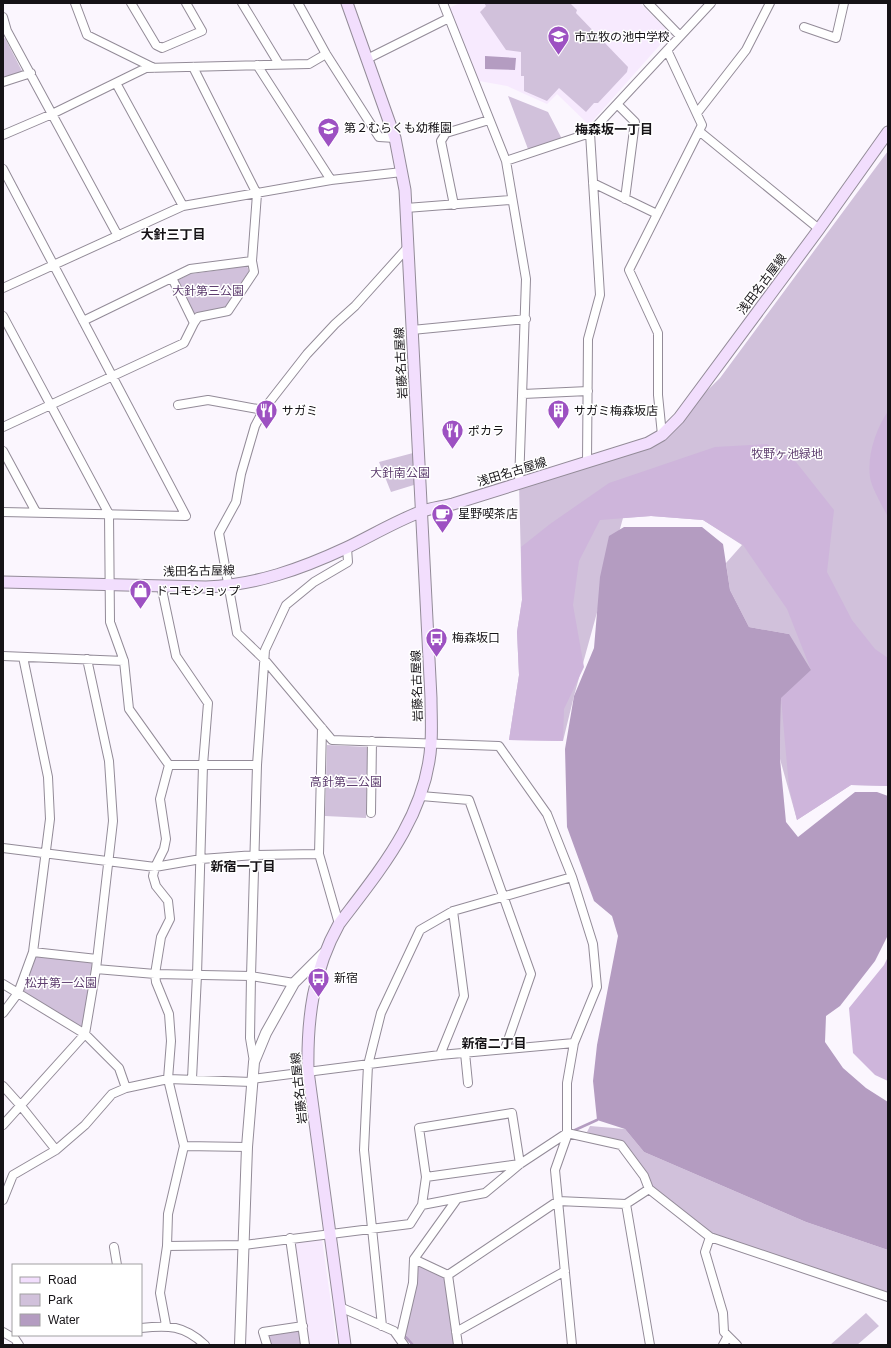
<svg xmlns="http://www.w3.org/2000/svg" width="891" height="1348" font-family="Arial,'Noto Sans JP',sans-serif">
<rect width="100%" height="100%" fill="#fbf6fe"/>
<path fill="#f7eafe" d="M 460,3 L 640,3 L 668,31 L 667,37 L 589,125 L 557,94 L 547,104 L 507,86 L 479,81 L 476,78 L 449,8 Z
M 320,1238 L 322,1240 L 337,1345 L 308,1345 L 293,1245 L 296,1241 Z"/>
<path fill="#d1c1db" d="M 484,3 L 570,3 L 577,10 L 576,13 L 628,67 L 627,72 L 598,103 L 594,103 L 586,112 L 559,88 L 547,101 L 524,91 L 524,76 L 521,76 L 521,52 L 506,50 L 480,12 L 486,6 Z
M 5,38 L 23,73 L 3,79 L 3,39 Z
M 508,96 L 548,112 L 562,139 L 528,149 Z
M 888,151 L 888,786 L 851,785 L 797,820 L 780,759 L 781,698 L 789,634 L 749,627 L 730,590 L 726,563 L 742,545 L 703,520 L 651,516 L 623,518 L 574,696 L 563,741 L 509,740 L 519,675 L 517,632 L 522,600 L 519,484 L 662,435 L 720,378 Z
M 247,266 L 249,271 L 226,308 L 194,313 L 176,281 L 191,274 Z
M 413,453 L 417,484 L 391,492 L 379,462 Z
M 327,745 L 368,747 L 366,818 L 325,816 Z
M 36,952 L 97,959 L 84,1030 L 22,991 Z
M 590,1126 L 625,1129 L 644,1152 L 806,1222 L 888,1250 L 888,1297 L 710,1237 L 649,1189 L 621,1145 L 587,1132 Z
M 415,1263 L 445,1276 L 454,1345 L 411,1345 L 405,1333 Z
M 866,1313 L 879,1326 L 857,1345 L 830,1345 Z
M 299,1329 L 303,1345 L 269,1345 L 267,1337 L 269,1334 Z"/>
<path fill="#ceb5db" d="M 888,411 L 888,517 C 883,507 871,487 870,477 C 867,455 876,429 888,411 Z
M 767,444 L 796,462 L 834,510 L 827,572 L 852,620 L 875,649 L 888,658 L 888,786 L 851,785 L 797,820 L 789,787 L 781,698 L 811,670 L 787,609 L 743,545 L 703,520 L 651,516 L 600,520 L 579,561 L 573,605 L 584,667 L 564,709 L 563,741 L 509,740 L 519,675 L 517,632 L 522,600 L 521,547 L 550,524 L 609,483 L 715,447 Z
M 888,957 L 888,1081 L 875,1075 L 853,1053 L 849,1008 L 884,965 Z"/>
<path fill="#b49cc1" d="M 485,56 L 516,58 L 515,70 L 485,69 Z
M 624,527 L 702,527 L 723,544 L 730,590 L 749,627 L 789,634 L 811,670 L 781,698 L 780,759 L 786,822 L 798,837 L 855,792 L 877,792 L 888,796 L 888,935 L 875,961 L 840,1006 L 826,1016 L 825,1042 L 843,1068 L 866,1088 L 888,1102 L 888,1250 L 806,1222 L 644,1152 L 625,1129 L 597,1120 L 593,1081 L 597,1045 L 618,936 L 612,916 L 594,901 L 567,827 L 565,749 L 574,696 L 594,648 L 600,577 L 609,536 Z"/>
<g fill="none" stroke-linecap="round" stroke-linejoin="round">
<path stroke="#b49cc1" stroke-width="2.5" d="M 575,1130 L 597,1120
M 404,1335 L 413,1345"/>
<defs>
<path id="minor" d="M 75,3 L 87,35 L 154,68
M 131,3 L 156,45 L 162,48 L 202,31 L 186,3
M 242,3 L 279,64
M 298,3 L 326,54 L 379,137 L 395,138
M 443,3 L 506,161 L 526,279 L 519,484
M 648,3 L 680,36
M 3,17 L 7,31 L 118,236
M 804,27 L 836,38 L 844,3
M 367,59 L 449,18
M 257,65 L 331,180
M 3,82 L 31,73
M 116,83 L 183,206
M 617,104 L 635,122 L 625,199
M 697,113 L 746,50 L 770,3
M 699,131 L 819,229
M 3,135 L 52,114 L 146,68 L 309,64 L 326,54
M 506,161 L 590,133
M 3,169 L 186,516 L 3,512
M 593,183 L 657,214
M 454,205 L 441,141 L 446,133 L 489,120
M 406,208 L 511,200
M 408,247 L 355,306 L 335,324 L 307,354 L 264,409 L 255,426 L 241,474 L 236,502 L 219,533 L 237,633 L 264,659 L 332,740 L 499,746 L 547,814 L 572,877 L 593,944 L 597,987 L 574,1043 L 567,1083 L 567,1136 L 555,1170 L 572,1345
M 3,288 L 183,206 L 331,180 L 402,172
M 3,316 L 109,514 L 110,622 L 124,661 L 129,709 L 169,765 L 257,765
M 83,321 L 190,269 L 252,261 L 257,194 L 193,67
M 194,323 L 198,317 L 228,311 L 254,272 L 252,261
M 412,330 L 526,319
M 523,394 L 588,391
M 178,405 L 208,400 L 263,410
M 3,427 L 184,343 L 194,323 L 172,278
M 662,435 L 658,395 L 658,333 L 629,270 L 702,125 L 667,50
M 3,451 L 36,512
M 587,462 L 588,339 L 600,295 L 590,133 L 711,3
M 161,585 L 176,656 L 208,703 L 203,765 L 197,975 L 192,1079
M 3,656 L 124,661
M 322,728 L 319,854 L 339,924
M 421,796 L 469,800 L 531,974 L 505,1049
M 371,813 L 372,741
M 3,848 L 155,867 L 201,859 L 255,855 L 319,854
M 33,952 L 97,959
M 96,969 L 155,974 L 251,976 L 294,983
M 3,984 L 85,1034 L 119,1068 L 126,1088
M 3,1013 L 18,993 L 33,952 L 50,819 L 48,777 L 23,657
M 465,1053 L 468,1083
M 440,1055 L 464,996 L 453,911
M 254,1062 L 250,1038 L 251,976 L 257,765 L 265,650 L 286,605 L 314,582 L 348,562 L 347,548
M 252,1079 L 440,1055 L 574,1043
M 3,1086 L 21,1106 L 56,1150
M 3,1125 L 85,1034 L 96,969 L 113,821 L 109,761 L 87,659
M 184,1146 L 247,1147
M 3,1200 L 13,1175 L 56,1150 L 85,1125 L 112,1094 L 126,1088 L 168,1079 L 252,1082
M 626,1204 L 650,1345
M 422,1205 L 485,1193 L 520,1164 L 567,1133 L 621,1145 L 644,1176 L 649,1189 L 710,1237 L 888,1297
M 710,1237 L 705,1252 L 723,1313 L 724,1332 L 737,1345
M 290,1238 L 305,1345
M 167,1246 L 244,1245 L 410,1224 L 422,1205 L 426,1177 L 419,1128 L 512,1113 L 520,1164 L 426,1177
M 114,1247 L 117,1265
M 414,1259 L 448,1275
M 340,1307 L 394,1331 L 404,1345
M 166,1325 L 160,1293 L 167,1246 L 168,1214 L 184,1146 L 168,1079 L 171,1041 L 169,1014 L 156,982 L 155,974 L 161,937 L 170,919 L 168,901 L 156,886 L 153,876 L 155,867 L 164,849 L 166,839 L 160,799 L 169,765
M 382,1326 L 364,1150 L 368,1065 L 381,1013 L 420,930 L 453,911 L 572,877
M 141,1328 C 168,1325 184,1325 205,1345
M 3,1332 L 15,1339 L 19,1345
M 456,1332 L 565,1271
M 400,1339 L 413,1283 L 414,1259 L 457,1199
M 267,1345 L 263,1332 L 303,1326
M 458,1345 L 448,1275 L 558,1201 L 626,1204 L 649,1189
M 723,1345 L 728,1336"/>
<path id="tertiary" d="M 240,1345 L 247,1147 L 254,1062 L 266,1033 L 294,983 L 324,953"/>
<path id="secondary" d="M 3,582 L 206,587 C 256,585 301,569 346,548 C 371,536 394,522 420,512 C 430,508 442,507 453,504 L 648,443 L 662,435 L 679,418 L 819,229 L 888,132
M 345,1345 L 308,1071 C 307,1019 313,970 339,924 C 380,870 427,815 431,743 C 432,728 431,713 431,698 L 405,190 L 395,138 L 347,3"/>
</defs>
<use href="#minor" stroke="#938b98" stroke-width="10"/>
<use href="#tertiary" stroke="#938b98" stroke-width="12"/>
<use href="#secondary" stroke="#938b98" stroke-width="13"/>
<use href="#minor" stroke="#fff" stroke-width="8"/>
<use href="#tertiary" stroke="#fff" stroke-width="10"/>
<use href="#secondary" stroke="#f2defd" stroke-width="11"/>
</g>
<defs>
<symbol id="school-pin" viewBox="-11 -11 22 30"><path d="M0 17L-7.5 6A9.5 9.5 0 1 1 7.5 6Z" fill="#9d51c2" stroke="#fff"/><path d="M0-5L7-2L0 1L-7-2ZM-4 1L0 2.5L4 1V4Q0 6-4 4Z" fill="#fff"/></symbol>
<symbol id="restaurant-pin" viewBox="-11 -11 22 30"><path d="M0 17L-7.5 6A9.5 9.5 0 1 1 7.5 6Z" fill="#9d51c2" stroke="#fff"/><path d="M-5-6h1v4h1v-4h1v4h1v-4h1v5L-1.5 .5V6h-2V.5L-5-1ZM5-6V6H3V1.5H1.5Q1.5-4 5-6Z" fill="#fff"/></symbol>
<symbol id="building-pin" viewBox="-11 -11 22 30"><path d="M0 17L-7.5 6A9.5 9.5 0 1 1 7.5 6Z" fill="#9d51c2" stroke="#fff"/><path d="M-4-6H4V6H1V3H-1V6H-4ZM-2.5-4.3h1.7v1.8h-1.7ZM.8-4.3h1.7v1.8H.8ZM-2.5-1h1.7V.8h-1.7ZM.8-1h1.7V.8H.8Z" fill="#fff"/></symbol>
<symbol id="cafe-pin" viewBox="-11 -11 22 30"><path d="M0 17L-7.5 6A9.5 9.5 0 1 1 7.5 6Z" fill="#9d51c2" stroke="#fff"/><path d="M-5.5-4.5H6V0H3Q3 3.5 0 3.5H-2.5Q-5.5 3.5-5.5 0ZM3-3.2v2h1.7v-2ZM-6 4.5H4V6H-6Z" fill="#fff"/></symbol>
<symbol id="shop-pin" viewBox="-11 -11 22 30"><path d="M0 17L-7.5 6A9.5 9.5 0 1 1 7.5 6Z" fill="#9d51c2" stroke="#fff"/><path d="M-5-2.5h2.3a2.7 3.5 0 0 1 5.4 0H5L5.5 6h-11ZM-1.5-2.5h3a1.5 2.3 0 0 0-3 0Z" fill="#fff"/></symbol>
<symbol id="bus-pin" viewBox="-11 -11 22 30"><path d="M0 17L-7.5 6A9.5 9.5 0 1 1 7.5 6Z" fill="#9d51c2" stroke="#fff"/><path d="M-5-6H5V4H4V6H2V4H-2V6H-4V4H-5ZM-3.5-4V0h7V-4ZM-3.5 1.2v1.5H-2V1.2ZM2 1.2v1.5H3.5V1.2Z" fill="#fff"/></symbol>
</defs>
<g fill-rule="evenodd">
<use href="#school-pin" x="546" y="24" width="25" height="34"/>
<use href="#school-pin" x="316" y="116" width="25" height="34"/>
<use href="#restaurant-pin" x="254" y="398" width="25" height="34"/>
<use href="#building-pin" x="546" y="398" width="25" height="34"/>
<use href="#restaurant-pin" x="440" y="418" width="25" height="34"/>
<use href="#cafe-pin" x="430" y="502" width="25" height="34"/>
<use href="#shop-pin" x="128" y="578" width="25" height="34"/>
<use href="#bus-pin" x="424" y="626" width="25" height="34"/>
<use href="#bus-pin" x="306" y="966" width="25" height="34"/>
</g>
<g text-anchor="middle" stroke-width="3" stroke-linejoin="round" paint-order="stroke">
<g font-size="12" fill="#151216" stroke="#fff" text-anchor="start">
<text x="574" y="41">市立牧の池中学校</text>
<text x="344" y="132">第２むらくも幼稚園</text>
<text x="282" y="415">サガミ</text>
<text x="574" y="415">サガミ梅森坂店</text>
<text x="468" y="435">ポカラ</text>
<text x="458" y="518">星野喫茶店</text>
<text x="156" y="595">ドコモショップ</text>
<text x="452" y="642">梅森坂口</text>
<text x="334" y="982">新宿</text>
</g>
<g font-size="12" fill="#151216" stroke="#fff">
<text transform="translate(762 284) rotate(-53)" y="4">浅田名古屋線</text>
<text transform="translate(401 363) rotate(-93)" y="4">岩藤名古屋線</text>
<text transform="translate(512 472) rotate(-17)" y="4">浅田名古屋線</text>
<text transform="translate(199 571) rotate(-1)" y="4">浅田名古屋線</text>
<text transform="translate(417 686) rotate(-92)" y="4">岩藤名古屋線</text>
<text transform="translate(299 1088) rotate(-96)" y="4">岩藤名古屋線</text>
</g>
<g font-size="12" fill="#5e3e6f" stroke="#fff">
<text x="208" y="295">大針第三公園</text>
<text x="787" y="458">牧野ヶ池緑地</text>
<text x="400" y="477">大針南公園</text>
<text x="346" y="786">高針第二公園</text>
<text x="61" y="987">松井第一公園</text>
</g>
<g font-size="13" font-weight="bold" fill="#151216" stroke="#fff">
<text x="614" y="134">梅森坂一丁目</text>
<text x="173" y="239">大針三丁目</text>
<text x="243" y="871">新宿一丁目</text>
<text x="494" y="1048">新宿二丁目</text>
</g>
</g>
<rect width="891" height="1348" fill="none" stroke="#151216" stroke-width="8"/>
<rect x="12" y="1264" width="130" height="72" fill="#ffffff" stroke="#a1a0a2"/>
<rect x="20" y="1277" width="20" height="6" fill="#f2defd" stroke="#a1a0a2"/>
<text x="48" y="1284" font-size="12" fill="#151216">Road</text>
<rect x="20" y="1294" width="20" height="12" fill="#d1c1db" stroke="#a1a0a2"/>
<text x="48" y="1304" font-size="12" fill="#151216">Park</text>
<rect x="20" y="1314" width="20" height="12" fill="#b49cc1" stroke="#a1a0a2"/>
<text x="48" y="1324" font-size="12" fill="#151216">Water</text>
</svg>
